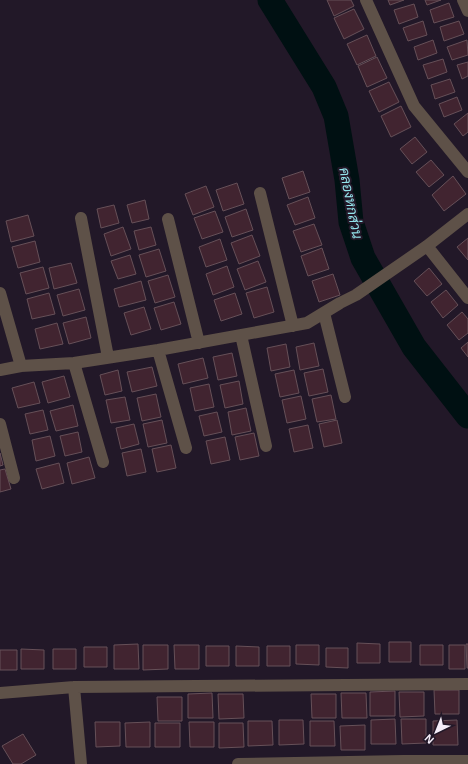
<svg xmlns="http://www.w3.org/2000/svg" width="468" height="764" font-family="Arial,Sarabun,sans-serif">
<rect width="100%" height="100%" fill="#221828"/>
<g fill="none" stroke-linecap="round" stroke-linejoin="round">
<path stroke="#001012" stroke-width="25" d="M 270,0 L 324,87 L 336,116 L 347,180 L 351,222 L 363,258 L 414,347 L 468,416"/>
</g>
<path fill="#412430" stroke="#665058" d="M 327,0 L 351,0 L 354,6 L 334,16 Z
M 388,0 L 404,0 L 390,5 Z
M 425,0 L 441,0 L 427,5 Z
M 449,3 L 454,17 L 434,23 L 430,10 Z
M 414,4 L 418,17 L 399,24 L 394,10 Z
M 354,9 L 364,29 L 344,39 L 334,18 Z
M 423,21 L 427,35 L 408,41 L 403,28 Z
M 459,21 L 464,34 L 444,41 L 440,27 Z
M 367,35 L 376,56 L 357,65 L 347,44 Z
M 433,40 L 437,53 L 418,60 L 414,47 Z
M 467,40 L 468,55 L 452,60 L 447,47 Z
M 377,57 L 387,78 L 367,87 L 358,66 Z
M 443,59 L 447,72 L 428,79 L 423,65 Z
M 468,62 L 468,76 L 462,79 L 457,65 Z
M 450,79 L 455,92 L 435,99 L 431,85 Z
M 389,82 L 399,102 L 379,112 L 369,91 Z
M 457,97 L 462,110 L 444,117 L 439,104 Z
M 401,106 L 411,127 L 391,137 L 381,116 Z
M 468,113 L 468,132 L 463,136 L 454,124 Z
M 415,137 L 427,152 L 412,164 L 400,149 Z
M 431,160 L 444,175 L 429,187 L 416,172 Z
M 303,171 L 310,192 L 289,199 L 282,178 Z
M 453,176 L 466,194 L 444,211 L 432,195 Z
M 237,183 L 244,204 L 223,211 L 216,190 Z
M 206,186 L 214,207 L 193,215 L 185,194 Z
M 308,197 L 315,218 L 295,225 L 287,205 Z
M 145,200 L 149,219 L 132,223 L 127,205 Z
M 114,205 L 119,223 L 101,228 L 97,209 Z
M 246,209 L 253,230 L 232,237 L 225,217 Z
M 215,211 L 223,232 L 202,239 L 194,218 Z
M 28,215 L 34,236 L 11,242 L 6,221 Z
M 314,224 L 322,245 L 301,252 L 293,231 Z
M 123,227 L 131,249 L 111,256 L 104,234 Z
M 151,227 L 156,245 L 139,250 L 134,231 Z
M 252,235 L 260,256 L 239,264 L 231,243 Z
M 468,238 L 468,260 L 457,247 Z
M 220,239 L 227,260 L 206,267 L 199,247 Z
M 35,241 L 40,262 L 18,268 L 12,247 Z
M 322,248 L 329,269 L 308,276 L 301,256 Z
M 159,249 L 166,271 L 146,277 L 139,255 Z
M 130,255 L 136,274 L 118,279 L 111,261 Z
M 258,261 L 266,282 L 245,290 L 237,269 Z
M 71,263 L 77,283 L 54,289 L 49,268 Z
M 227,266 L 234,287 L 213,295 L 206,274 Z
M 43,267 L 49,288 L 26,294 L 20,273 Z
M 429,268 L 442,284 L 427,296 L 414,281 Z
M 333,274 L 340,295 L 319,302 L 312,281 Z
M 168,275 L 175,297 L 155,303 L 148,281 Z
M 141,281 L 146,300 L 119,307 L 114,289 Z
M 267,287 L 274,312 L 254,318 L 246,293 Z
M 79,289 L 85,310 L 63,316 L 57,295 Z
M 446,290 L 458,305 L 443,318 L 431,302 Z
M 49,293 L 55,314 L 32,319 L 27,299 Z
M 235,293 L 242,314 L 221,321 L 214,300 Z
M 174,302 L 181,324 L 161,330 L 154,308 Z
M 144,307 L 151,329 L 131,335 L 124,313 Z
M 462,312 L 468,319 L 468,333 L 459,340 L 447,325 Z
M 86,317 L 91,338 L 69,344 L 63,323 Z
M 57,323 L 63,344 L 40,349 L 35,329 Z
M 468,342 L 468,357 L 461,348 Z
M 314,343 L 319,366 L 300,370 L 296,347 Z
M 286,344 L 290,367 L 271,371 L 267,348 Z
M 232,353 L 237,376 L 218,380 L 213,357 Z
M 203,358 L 208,378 L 183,384 L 178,364 Z
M 152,367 L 157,386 L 132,392 L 127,372 Z
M 323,369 L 328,392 L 309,396 L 304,373 Z
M 118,370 L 122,391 L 105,395 L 100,375 Z
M 294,370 L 299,393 L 280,397 L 275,374 Z
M 64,376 L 70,397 L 48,403 L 42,382 Z
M 239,381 L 243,404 L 225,408 L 220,385 Z
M 34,382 L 40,403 L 18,408 L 12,388 Z
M 209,384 L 214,407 L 195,411 L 190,388 Z
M 156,394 L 161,417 L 142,421 L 137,398 Z
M 331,395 L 336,419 L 317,422 L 312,399 Z
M 301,396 L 306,419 L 287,423 L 282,400 Z
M 125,397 L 130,420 L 111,423 L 106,400 Z
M 73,405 L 78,426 L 56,431 L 50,411 Z
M 246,408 L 251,431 L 232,435 L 228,412 Z
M 43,410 L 48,430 L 30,434 L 25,414 Z
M 217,412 L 222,432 L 204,436 L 199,416 Z
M 162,420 L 167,443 L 148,447 L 143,424 Z
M 337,420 L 342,443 L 324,447 L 319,424 Z
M 134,424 L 139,444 L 121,449 L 116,428 Z
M 308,425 L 313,448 L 294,452 L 289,429 Z
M 78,432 L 82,452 L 65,456 L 60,436 Z
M 254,433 L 259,456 L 240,460 L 235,437 Z
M 50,436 L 55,456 L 36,461 L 32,440 Z
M 225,437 L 230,460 L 211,464 L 206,441 Z
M 171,445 L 176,468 L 157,472 L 152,449 Z
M 141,449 L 146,472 L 127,476 L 122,453 Z
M 0,453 L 3,465 L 0,466 Z
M 89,457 L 95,478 L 72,484 L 67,463 Z
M 59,463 L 64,483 L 42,489 L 36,469 Z
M 5,469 L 11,489 L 0,492 L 0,470 Z
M 389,642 L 411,642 L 411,662 L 389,662 Z
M 357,643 L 380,644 L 380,663 L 357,663 Z
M 138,644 L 139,669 L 114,669 L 114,645 Z
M 466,644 L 468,644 L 468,668 L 467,668 Z
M 143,645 L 168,645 L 168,669 L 143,670 Z
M 174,645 L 199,645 L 199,669 L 175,669 Z
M 296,645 L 319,645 L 319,665 L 296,664 Z
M 420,645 L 443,645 L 443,665 L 420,665 Z
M 449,645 L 465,645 L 465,669 L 449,669 Z
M 206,646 L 229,646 L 229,666 L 206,666 Z
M 236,646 L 259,647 L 259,666 L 236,666 Z
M 267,646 L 290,646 L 290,666 L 267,666 Z
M 84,647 L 107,647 L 107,667 L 84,667 Z
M 326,648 L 348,648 L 348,668 L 326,667 Z
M 21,649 L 44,650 L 44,669 L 21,669 Z
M 53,649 L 76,649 L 76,669 L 53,669 Z
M 0,650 L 17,650 L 17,670 L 0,670 Z
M 434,690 L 459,690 L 459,714 L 435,714 Z
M 395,691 L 395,716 L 370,716 L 370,692 Z
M 399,692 L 424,692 L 424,716 L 400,717 Z
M 212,693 L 213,718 L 188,718 L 188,694 Z
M 341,693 L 366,693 L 367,718 L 342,718 Z
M 218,694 L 243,694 L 244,718 L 219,719 Z
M 311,694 L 336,694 L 336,718 L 312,718 Z
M 157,697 L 182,697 L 182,721 L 158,721 Z
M 395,719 L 396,744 L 371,744 L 371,720 Z
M 401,719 L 426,719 L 426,743 L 402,744 Z
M 279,720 L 303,720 L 304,744 L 279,745 Z
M 457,720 L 458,745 L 433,745 L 433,721 Z
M 248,721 L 272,721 L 273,745 L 248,746 Z
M 310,721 L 334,721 L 335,746 L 310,746 Z
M 95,722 L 120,722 L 120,746 L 96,747 Z
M 150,722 L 150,747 L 126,747 L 125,723 Z
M 189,722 L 214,722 L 214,747 L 190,747 Z
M 155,723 L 180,723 L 180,747 L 155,747 Z
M 219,723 L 243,723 L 244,747 L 219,748 Z
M 365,725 L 365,750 L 341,750 L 340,726 Z
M 23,734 L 36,755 L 21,764 L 13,764 L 2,746 Z"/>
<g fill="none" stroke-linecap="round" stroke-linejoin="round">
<path stroke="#5e5148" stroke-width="12" d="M 366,0 L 414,106 L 468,172
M 463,0 L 468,11
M 260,193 L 293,326
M 81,218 L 108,357
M 168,219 L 199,343
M 427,246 L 468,298
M 0,293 L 21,366
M 324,313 L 345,397
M 241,335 L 266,446
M 158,350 L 186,448
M 74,363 L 103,462
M 0,370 L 21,366 L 74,363 L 158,350 L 307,323 L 340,303 L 356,295 L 427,246 L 468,214
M 0,424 L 14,478
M 74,687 L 81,764
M 0,693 L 74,687 L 468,684
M 238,764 L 403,761 L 468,761"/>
</g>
<g text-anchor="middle" stroke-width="4" stroke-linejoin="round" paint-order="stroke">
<g font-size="14" font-style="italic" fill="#93e2ea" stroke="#221828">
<text transform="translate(351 203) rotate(79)" y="5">คลองหกส่วน</text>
</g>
</g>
<g transform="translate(436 732) rotate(223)" stroke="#221828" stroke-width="3" paint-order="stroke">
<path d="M0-3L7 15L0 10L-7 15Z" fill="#f5eef9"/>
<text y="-6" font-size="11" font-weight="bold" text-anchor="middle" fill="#f5eef9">N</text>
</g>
</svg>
